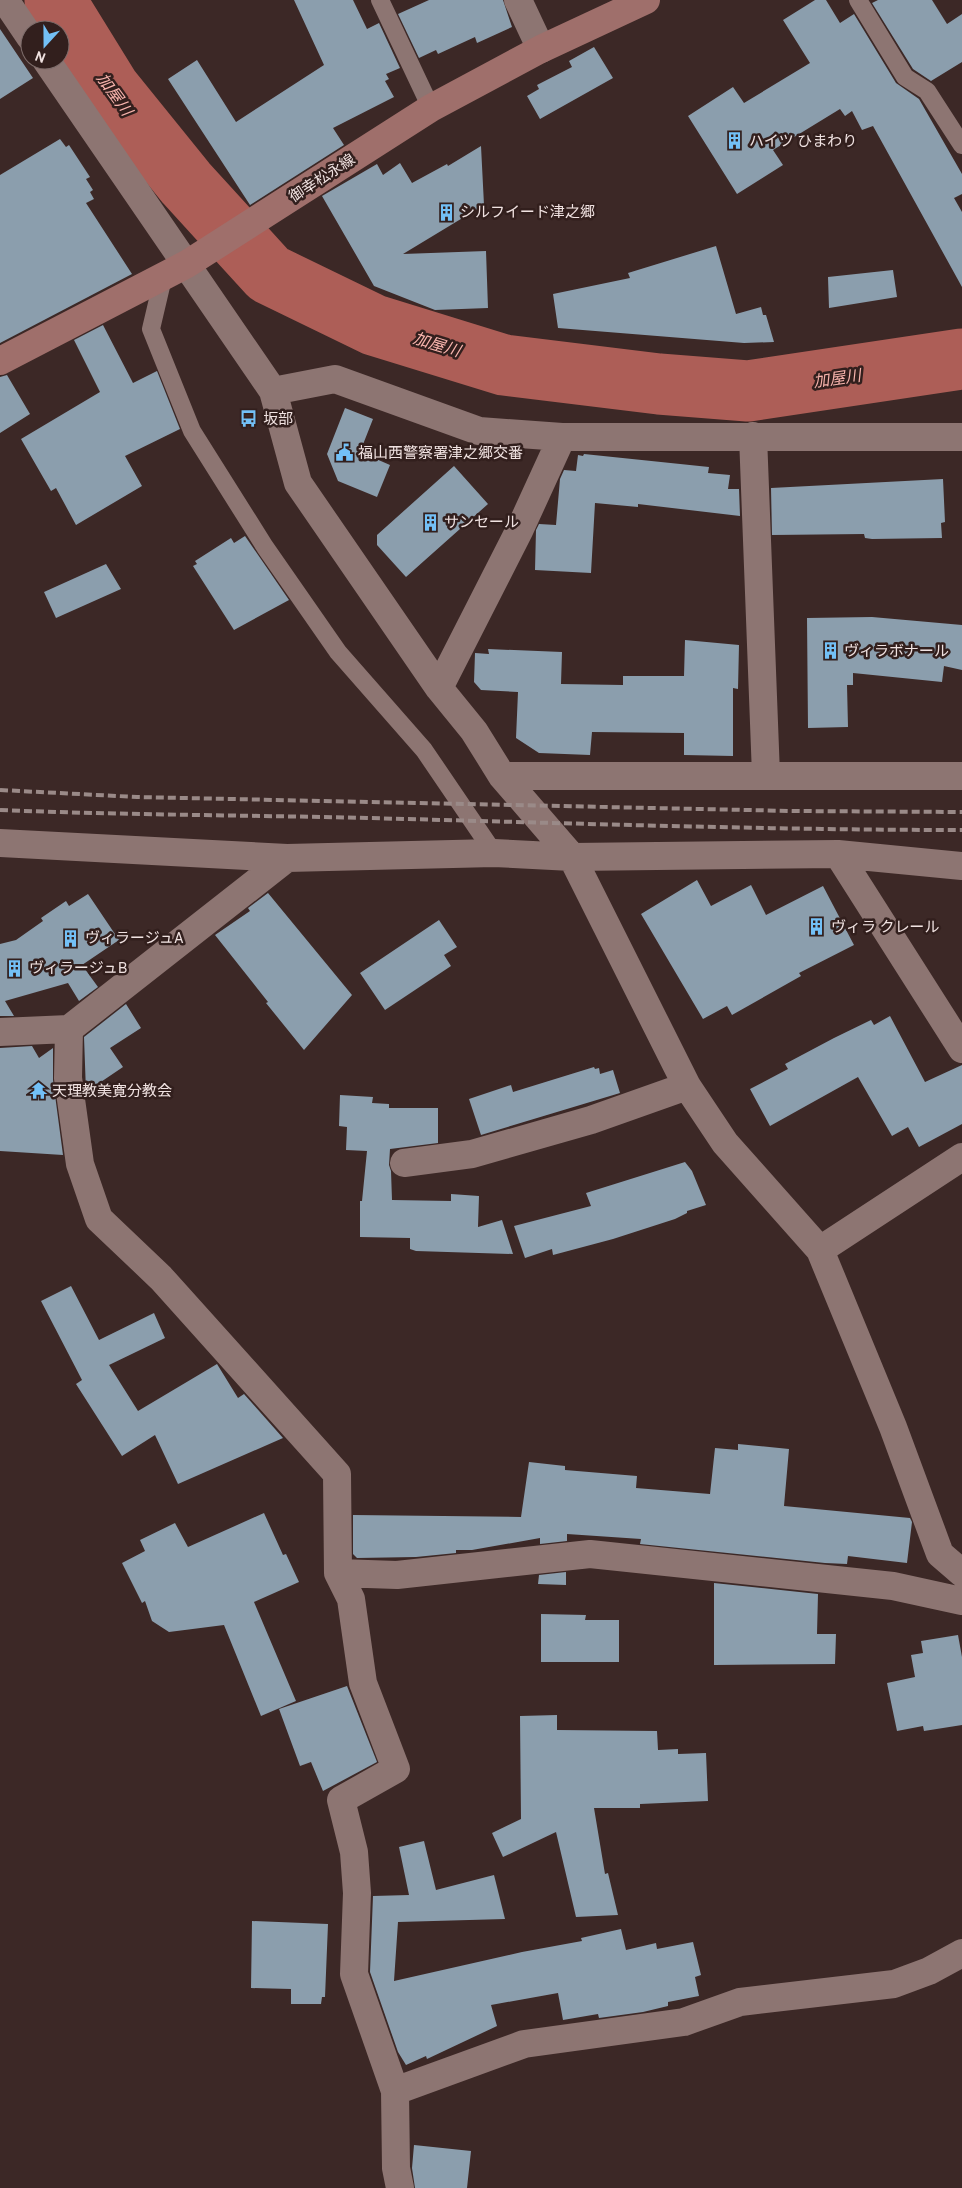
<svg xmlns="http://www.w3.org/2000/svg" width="962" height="2188" font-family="Overpass,'Noto Sans JP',sans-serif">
<rect width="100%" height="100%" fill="#3c2826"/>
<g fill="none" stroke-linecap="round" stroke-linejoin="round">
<path stroke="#ad5e57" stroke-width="61" d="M 55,0 L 110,89 L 186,183 L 269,274 L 374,325 L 504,365 L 659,384 L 748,391 L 962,359"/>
</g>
<path fill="#8b9ead" d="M 294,0 L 353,0 L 367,29 L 379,23 L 400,68 L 386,74 L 389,79 L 385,81 L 394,97 L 333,128 L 344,145 L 250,205 L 168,79 L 197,60 L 236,122 L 324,65 Z
M 429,0 L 503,0 L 512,27 L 477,43 L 475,37 L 438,54 L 436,50 L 419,58 L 398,14 Z
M 815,0 L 826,0 L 840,23 L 854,14 L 896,83 L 919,99 L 962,174 L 962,194 L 954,198 L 962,212 L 962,287 L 873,126 L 862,130 L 852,111 L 845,116 L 840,109 L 773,150 L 783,165 L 737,194 L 688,116 L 733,87 L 744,103 L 810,63 L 783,20 Z
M 878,0 L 932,0 L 947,24 L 962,14 L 962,62 L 931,81 L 913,69 L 872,3 Z
M 0,29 L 33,78 L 0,99 Z
M 594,47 L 613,78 L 540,119 L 527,96 L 539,89 L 537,85 L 572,67 L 569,61 Z
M 60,139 L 66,147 L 69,145 L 90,177 L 86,179 L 93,190 L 90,192 L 94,199 L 86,203 L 132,274 L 0,343 L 0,175 Z
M 481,146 L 484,205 L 403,254 L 486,251 L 488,308 L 435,310 L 374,286 L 322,196 L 377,164 L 383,175 L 400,163 L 412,183 L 447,164 L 448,166 Z
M 716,246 L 736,314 L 761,307 L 763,315 L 766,315 L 774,342 L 744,343 L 558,328 L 553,294 L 630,278 L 628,273 Z
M 893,270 L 897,297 L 829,308 L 828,277 Z
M 103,325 L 133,383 L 157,371 L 180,429 L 125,456 L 142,486 L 76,525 L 56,488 L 51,491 L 21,439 L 100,392 L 74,340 Z
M 7,375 L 30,414 L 0,433 L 0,377 Z
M 345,408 L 373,419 L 360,452 L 390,465 L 377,497 L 338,481 L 327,454 Z
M 584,454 L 709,467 L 708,473 L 730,475 L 728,489 L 739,489 L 740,516 L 638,504 L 638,507 L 595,503 L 591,573 L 535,570 L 536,530 L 539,524 L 556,525 L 560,479 L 564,470 L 576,471 L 578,455 L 583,456 Z
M 454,466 L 488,504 L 406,577 L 377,545 L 377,535 Z
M 943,479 L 945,522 L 941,523 L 942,538 L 872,539 L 865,538 L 864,534 L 772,535 L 771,488 Z
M 245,536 L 289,600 L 234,630 L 193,566 L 197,564 L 195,561 L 231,538 L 234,543 Z
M 106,564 L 121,589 L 56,618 L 44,592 Z
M 872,617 L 962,625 L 962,670 L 944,666 L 942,682 L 853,673 L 853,685 L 847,685 L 848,727 L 808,728 L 807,618 Z
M 685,640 L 739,645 L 738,689 L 733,688 L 733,756 L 684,755 L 684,733 L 592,732 L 590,755 L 539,753 L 516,738 L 518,692 L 481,690 L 474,682 L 475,653 L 489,654 L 488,649 L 562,652 L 561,684 L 623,685 L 623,676 L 684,676 Z
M 697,880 L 711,906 L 751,885 L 766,915 L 823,886 L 854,945 L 799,973 L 801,976 L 732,1015 L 727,1006 L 703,1019 L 641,914 Z
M 268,893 L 352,995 L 304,1050 L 266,1003 L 268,1002 L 215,935 L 250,911 L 248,908 Z
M 88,894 L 119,940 L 82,965 L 98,987 L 79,1001 L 68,983 L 5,1001 L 14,1016 L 0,1016 L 0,944 L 16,940 L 43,921 L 41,918 L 66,901 L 69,906 Z
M 439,920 L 457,947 L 444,955 L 451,966 L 385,1010 L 360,973 Z
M 126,1004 L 141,1028 L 110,1048 L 123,1067 L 86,1092 L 84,1037 Z
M 890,1016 L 925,1082 L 962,1065 L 962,1124 L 919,1147 L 908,1127 L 892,1136 L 858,1077 L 770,1126 L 750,1089 L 788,1069 L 785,1064 L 834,1038 L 871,1020 L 874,1025 Z
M 32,1046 L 39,1058 L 53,1048 L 53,1080 L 63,1155 L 0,1151 L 0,1048 Z
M 594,1067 L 595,1069 L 599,1068 L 600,1074 L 613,1070 L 620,1093 L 481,1135 L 469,1099 L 511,1085 L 513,1092 Z
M 340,1095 L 373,1097 L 372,1103 L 389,1104 L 389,1108 L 438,1108 L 438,1143 L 390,1149 L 389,1165 L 391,1171 L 392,1200 L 451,1201 L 451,1194 L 479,1196 L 478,1227 L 502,1220 L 513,1254 L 416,1251 L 410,1249 L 410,1238 L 360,1237 L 360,1201 L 362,1201 L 367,1151 L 346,1150 L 347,1127 L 339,1126 Z
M 685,1162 L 692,1171 L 706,1205 L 687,1211 L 687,1213 L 675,1219 L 613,1239 L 553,1255 L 552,1249 L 525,1258 L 514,1226 L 591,1206 L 586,1193 Z
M 71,1286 L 99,1340 L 154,1313 L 165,1338 L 109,1365 L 138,1411 L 217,1364 L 238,1398 L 244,1394 L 283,1438 L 178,1484 L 155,1435 L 122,1456 L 76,1384 L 82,1380 L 41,1301 Z
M 738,1444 L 789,1449 L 784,1506 L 910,1518 L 912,1522 L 907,1563 L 848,1556 L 847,1564 L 825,1563 L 640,1544 L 641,1539 L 567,1534 L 567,1541 L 540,1544 L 540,1538 L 472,1550 L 456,1550 L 456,1553 L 416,1557 L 357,1558 L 353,1554 L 353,1515 L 521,1517 L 529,1462 L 565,1466 L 565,1470 L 637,1476 L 636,1488 L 710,1494 L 715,1448 L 738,1450 Z
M 264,1513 L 283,1555 L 286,1554 L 299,1582 L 254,1602 L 296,1701 L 261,1716 L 224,1625 L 169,1632 L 152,1621 L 145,1601 L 142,1603 L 122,1563 L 145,1551 L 140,1540 L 175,1523 L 188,1547 Z
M 566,1572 L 566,1585 L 538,1584 L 539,1575 Z
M 714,1583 L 818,1594 L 817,1634 L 836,1634 L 835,1664 L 714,1665 Z
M 541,1614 L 586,1615 L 585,1620 L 619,1620 L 619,1662 L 541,1662 Z
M 958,1635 L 962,1657 L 962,1725 L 924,1731 L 923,1726 L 897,1731 L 887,1683 L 915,1677 L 911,1655 L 923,1653 L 921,1641 Z
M 347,1686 L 377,1762 L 323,1791 L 311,1762 L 300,1766 L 279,1709 Z
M 557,1715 L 557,1730 L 657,1731 L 658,1750 L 678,1749 L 678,1754 L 706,1753 L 708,1801 L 640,1804 L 640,1808 L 594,1808 L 605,1874 L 608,1873 L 618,1915 L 576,1917 L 556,1832 L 503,1857 L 492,1833 L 521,1819 L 520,1716 Z
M 424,1841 L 436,1890 L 494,1875 L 505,1919 L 398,1922 L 394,1981 L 522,1952 L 582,1941 L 581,1938 L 621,1929 L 626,1950 L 656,1943 L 657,1949 L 693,1942 L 701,1975 L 695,1977 L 699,1996 L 668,2002 L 668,2006 L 643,2012 L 599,2018 L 598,2014 L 563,2020 L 558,1993 L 491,2005 L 497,2026 L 427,2059 L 426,2056 L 406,2065 L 398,2052 L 370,1972 L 373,1896 L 409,1895 L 399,1847 Z
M 252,1921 L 328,1924 L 325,1997 L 322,1997 L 321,2004 L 291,2004 L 291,1989 L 251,1988 Z
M 414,2145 L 471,2151 L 467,2188 L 415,2188 L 412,2168 Z"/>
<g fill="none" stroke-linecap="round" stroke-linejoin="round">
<path stroke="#8d7572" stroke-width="18" d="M 380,0 L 431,108
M 858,0 L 905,77 L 927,91 L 962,145
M 163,278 L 151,329 L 192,431 L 265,547 L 338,652 L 424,750 L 494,853"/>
<path stroke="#8d7572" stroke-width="28" d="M 5,0 L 30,37
M 518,0 L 541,49
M 46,60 L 273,391 L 298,483 L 439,688 L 474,731 L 502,776 L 572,857 L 687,1086 L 725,1143 L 820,1250 L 893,1427 L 940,1554 L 962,1573
M 273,391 L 335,379 L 479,431 L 562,437 L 962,437
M 753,436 L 766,775
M 439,688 L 519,531 L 562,437
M 502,776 L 962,776
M 0,843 L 287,858 L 494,853 L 572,857 L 838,854 L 962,866
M 838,854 L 962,1049
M 69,1029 L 287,858
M 0,1032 L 69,1029 L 68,1078 L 80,1164 L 99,1219 L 161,1278 L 337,1474 L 338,1573 L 351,1599 L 363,1683 L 396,1769 L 341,1800 L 354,1852 L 357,1893 L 354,1974 L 395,2091 L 396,2168 L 400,2188
M 404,1163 L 472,1154 L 591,1120 L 687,1086
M 820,1250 L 962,1157
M 338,1573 L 397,1575 L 590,1554 L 893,1586 L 962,1601
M 395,2091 L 524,2044 L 684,2022 L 740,2002 L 894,1984 L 929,1971 L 962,1953"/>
<path stroke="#9f6f6b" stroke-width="28" d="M 0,361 L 187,264 L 431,108 L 541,49 L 646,0"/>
<path stroke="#9a8a88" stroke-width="4" stroke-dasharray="8 4" stroke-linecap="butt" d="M 0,790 L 137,797 L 793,811 L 962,812
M 0,810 C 122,815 245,815 367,818 C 566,823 764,830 962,830"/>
</g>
<defs>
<symbol id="building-bare" viewBox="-9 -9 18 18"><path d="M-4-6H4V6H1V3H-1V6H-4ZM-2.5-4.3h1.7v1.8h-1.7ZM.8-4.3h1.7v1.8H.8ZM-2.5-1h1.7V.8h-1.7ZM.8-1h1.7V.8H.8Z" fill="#73c0f6" stroke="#321f1d" stroke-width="2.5" paint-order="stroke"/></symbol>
<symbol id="bus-bare" viewBox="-9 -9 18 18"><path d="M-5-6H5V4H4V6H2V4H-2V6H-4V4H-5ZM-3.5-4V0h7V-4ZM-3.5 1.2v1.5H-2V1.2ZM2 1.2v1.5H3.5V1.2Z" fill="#73c0f6" stroke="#321f1d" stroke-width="2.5" paint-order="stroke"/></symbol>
<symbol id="civic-bare" viewBox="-9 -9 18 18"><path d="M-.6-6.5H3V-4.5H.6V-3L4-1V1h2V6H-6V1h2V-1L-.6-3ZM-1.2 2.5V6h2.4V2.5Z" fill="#73c0f6" stroke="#321f1d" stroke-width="2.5" paint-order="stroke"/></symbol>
<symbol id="temple-bare" viewBox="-9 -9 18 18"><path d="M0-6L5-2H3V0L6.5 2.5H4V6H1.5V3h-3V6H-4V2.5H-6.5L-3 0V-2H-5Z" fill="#73c0f6" stroke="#321f1d" stroke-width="2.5" paint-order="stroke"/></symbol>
</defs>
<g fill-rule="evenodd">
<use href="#building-bare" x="722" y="128" width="25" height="25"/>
<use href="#building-bare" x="434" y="200" width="25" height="25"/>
<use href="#bus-bare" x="236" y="406" width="25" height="25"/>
<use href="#civic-bare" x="332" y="440" width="25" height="25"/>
<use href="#building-bare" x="418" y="510" width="25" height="25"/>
<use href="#building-bare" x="818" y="638" width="25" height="25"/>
<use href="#building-bare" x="804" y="914" width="25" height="25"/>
<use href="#building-bare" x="58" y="926" width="25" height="25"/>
<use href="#building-bare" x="2" y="956" width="25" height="25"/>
<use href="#temple-bare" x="26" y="1078" width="25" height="25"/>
</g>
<g text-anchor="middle" stroke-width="5" stroke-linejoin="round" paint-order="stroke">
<g font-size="15" fill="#f0e2e1" stroke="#321f1d" text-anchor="start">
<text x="749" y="146">ハイツ ひまわり</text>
<text x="460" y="217">シルフイード津之郷</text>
<text x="263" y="424">坂部</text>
<text x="358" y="458">福山西警察署津之郷交番</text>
<text x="444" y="527">サンセール</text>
<text x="844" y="656">ヴィラボナール</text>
<text x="831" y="932">ヴィラ クレール</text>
<text x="85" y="943">ヴィラージュA</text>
<text x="29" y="973">ヴィラージュB</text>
<text x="52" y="1096">天理教美寛分教会</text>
</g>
<g font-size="15" fill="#f0e2e1" stroke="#321f1d">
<text transform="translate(322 178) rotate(-33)" y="5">御幸松永線</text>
</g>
<g font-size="16" font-style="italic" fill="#f8b4ad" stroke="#321f1d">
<text transform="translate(115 94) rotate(54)" y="6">加屋川</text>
<text transform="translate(437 344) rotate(17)" y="6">加屋川</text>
<text transform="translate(837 378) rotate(-8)" y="6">加屋川</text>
</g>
</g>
<g transform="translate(45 45) rotate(201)"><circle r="24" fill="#321f1d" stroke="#7e6d6b"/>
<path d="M0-4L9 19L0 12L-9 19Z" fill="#73c0f6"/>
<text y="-8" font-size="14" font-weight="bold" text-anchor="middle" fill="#f0e2e1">N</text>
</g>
</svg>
